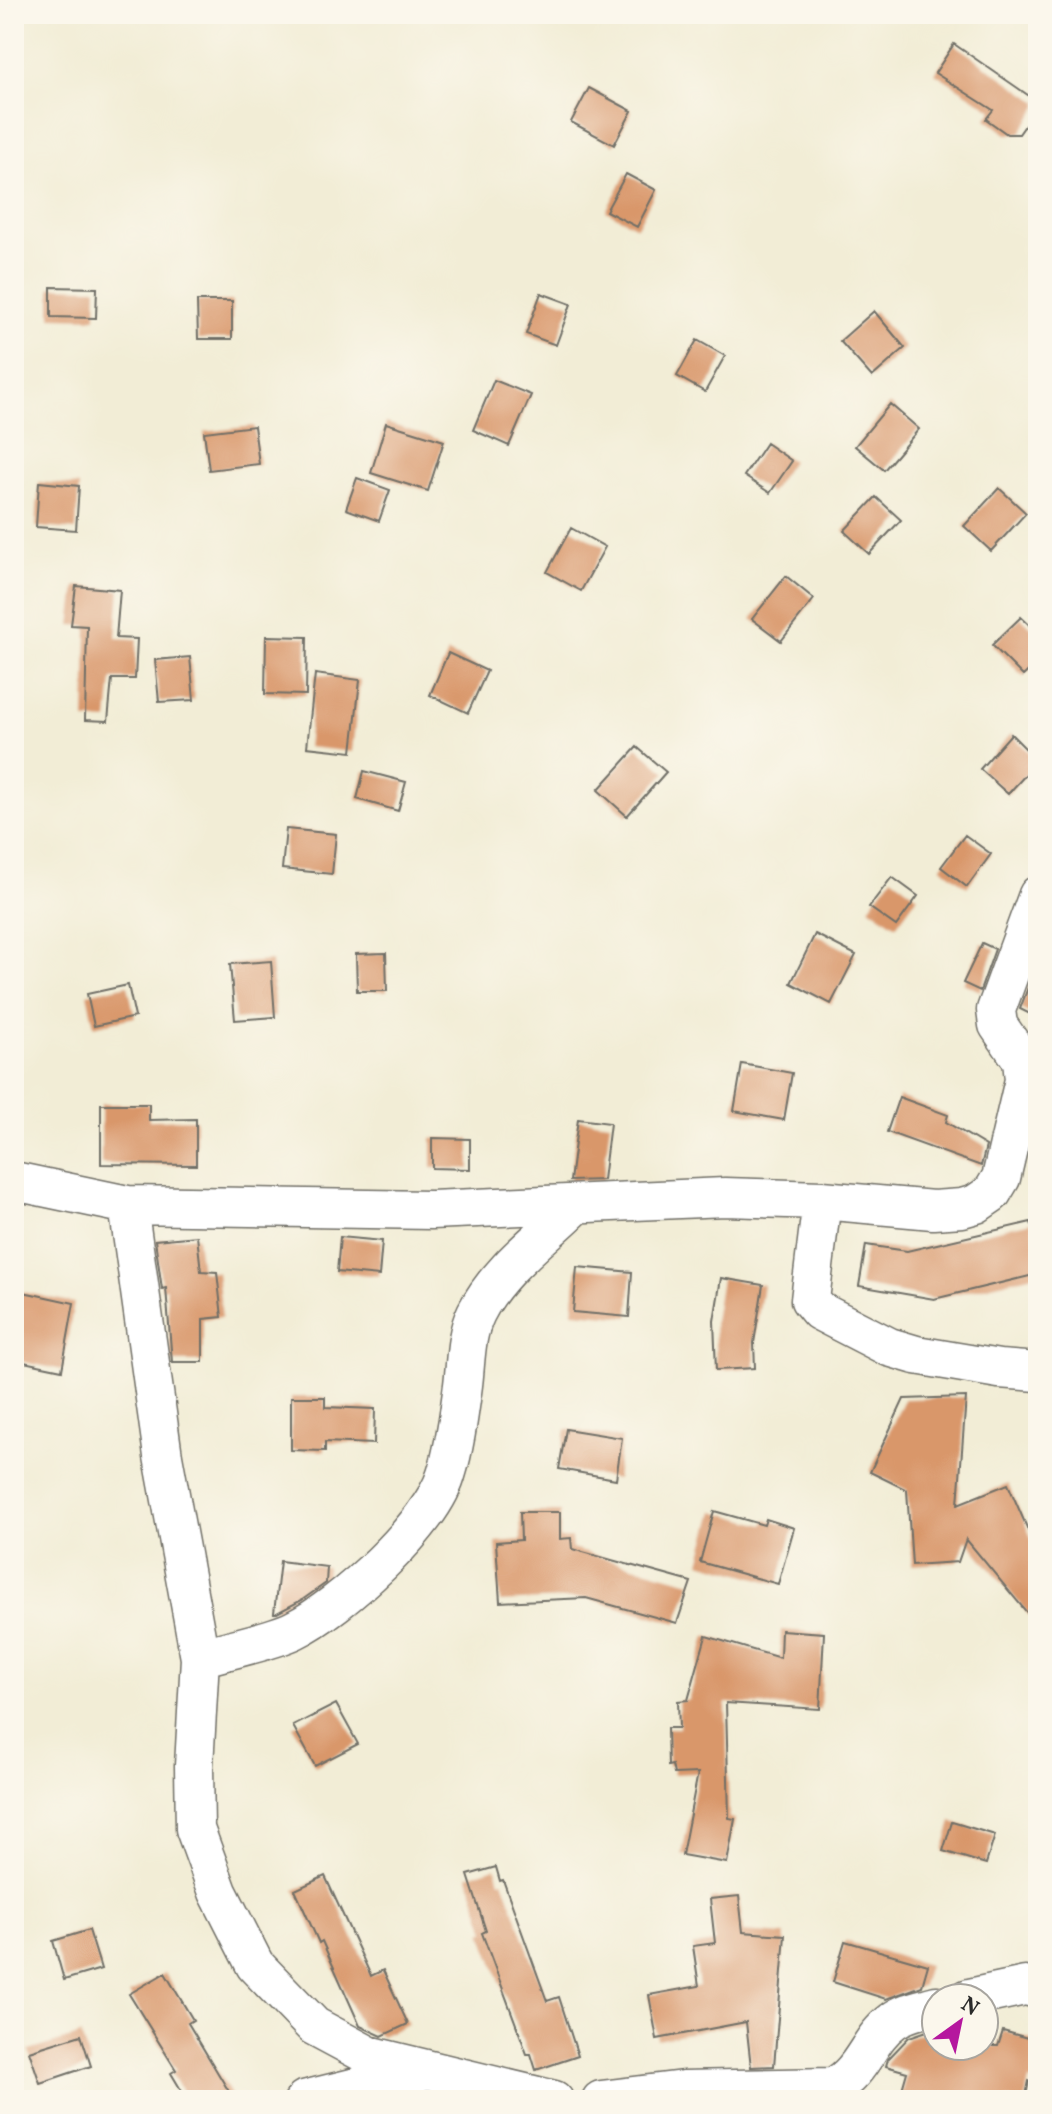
<svg xmlns="http://www.w3.org/2000/svg" width="1052" height="2114" font-family="Vollkorn,serif">
<rect width="100%" height="100%" fill="#fbf7ec"/>
<filter id="ink" filterUnits="userSpaceOnUse"><feTurbulence type="fractalNoise" baseFrequency=".0125" numOctaves="2"/><feDisplacementMap in="SourceGraphic" scale="16" xChannelSelector="R" yChannelSelector="G"/><feConvolveMatrix kernelMatrix="1 2 1 2 8 2 1 2 1" color-interpolation-filters="sRGB"/></filter>
<filter id="wash" filterUnits="userSpaceOnUse"><feTurbulence type="fractalNoise" baseFrequency=".006" numOctaves="4" result="noise"/><feDisplacementMap in="SourceGraphic" scale="32" xChannelSelector="R" yChannelSelector="G"/><feGaussianBlur stdDeviation="1.8" result="paint"/><feColorMatrix in="noise" values="0 0 0 0 0 0 0 0 0 0 0 0 0 0 0 0 0 1.4 0 .05"/><feComposite in="paint" operator="in"/></filter>
<g filter="url(#wash)">
<rect width="100%" height="100%" fill="#f2edd6"/>
<g id="blocks">
<path fill="#d9976a" d="M 954,44 L 1038,102 L 1038,107 L 1019,134 L 1007,134 L 986,119 L 993,110 L 935,73 Z
M 589,88 L 632,111 L 614,145 L 571,122 Z
M 626,174 L 656,190 L 637,227 L 606,211 Z
M 51,287 L 97,288 L 96,318 L 51,317 Z
M 541,293 L 571,304 L 556,345 L 526,334 Z
M 197,301 L 232,301 L 232,339 L 198,339 Z
M 874,311 L 905,348 L 872,377 L 840,341 Z
M 697,340 L 725,356 L 705,392 L 677,376 Z
M 494,380 L 531,395 L 509,446 L 473,430 Z
M 890,404 L 919,429 L 884,470 L 855,446 Z
M 386,423 L 444,441 L 428,491 L 371,473 Z
M 254,426 L 259,464 L 209,470 L 204,432 Z
M 766,443 L 792,461 L 770,493 L 744,476 Z
M 357,478 L 390,490 L 379,521 L 346,509 Z
M 39,482 L 79,486 L 76,530 L 36,527 Z
M 999,488 L 1026,513 L 991,551 L 964,526 Z
M 876,497 L 901,520 L 869,554 L 844,531 Z
M 571,528 L 605,547 L 581,591 L 547,572 Z
M 786,576 L 814,599 L 781,641 L 752,619 Z
M 76,586 L 120,590 L 116,638 L 137,639 L 135,679 L 112,679 L 108,721 L 85,720 L 87,626 L 71,625 Z
M 1021,617 L 1038,633 L 1038,662 L 1023,676 L 992,645 Z
M 266,636 L 307,637 L 306,695 L 265,694 Z
M 448,653 L 487,671 L 468,713 L 430,695 Z
M 190,657 L 194,700 L 159,702 L 155,660 Z
M 315,674 L 360,680 L 352,752 L 307,747 Z
M 1011,734 L 1038,761 L 1008,794 L 980,769 Z
M 637,747 L 666,772 L 627,816 L 598,790 Z
M 364,771 L 406,782 L 398,811 L 357,799 Z
M 286,829 L 336,834 L 332,874 L 282,869 Z
M 965,835 L 991,854 L 967,887 L 941,867 Z
M 892,877 L 918,896 L 896,926 L 869,907 Z
M 815,934 L 856,955 L 831,1004 L 791,983 Z
M 982,943 L 995,949 L 980,991 L 963,983 Z
M 386,953 L 387,991 L 357,991 L 356,954 Z
M 271,961 L 275,1017 L 235,1020 L 230,964 Z
M 1035,969 L 1038,970 L 1038,1018 L 1020,1009 Z
M 128,985 L 135,1017 L 94,1026 L 87,994 Z
M 742,1064 L 792,1073 L 784,1120 L 734,1111 Z
M 899,1097 L 948,1115 L 946,1122 L 986,1146 L 981,1166 L 887,1132 Z
M 101,1104 L 149,1104 L 149,1120 L 196,1119 L 196,1165 L 101,1164 Z
M 578,1119 L 610,1123 L 603,1180 L 570,1181 Z
M 432,1138 L 470,1139 L 470,1169 L 432,1168 Z
M 1031,1222 L 1038,1250 L 1038,1274 L 934,1299 L 859,1286 L 866,1245 L 907,1251 Z
M 197,1236 L 201,1271 L 217,1272 L 222,1317 L 203,1319 L 203,1362 L 172,1362 L 166,1288 L 162,1289 L 155,1240 Z
M 340,1237 L 382,1241 L 379,1276 L 337,1272 Z
M 577,1267 L 632,1272 L 629,1317 L 573,1312 Z
M 721,1278 L 763,1285 L 754,1343 L 755,1368 L 716,1370 L 714,1321 Z
M 14,1290 L 74,1303 L 62,1370 L 14,1360 Z
M 291,1397 L 325,1397 L 325,1407 L 375,1409 L 374,1444 L 325,1442 L 325,1451 L 291,1450 Z
M 966,1397 L 958,1504 L 1008,1484 L 1038,1553 L 1038,1626 L 966,1539 L 958,1562 L 912,1565 L 907,1490 L 870,1472 L 904,1399 Z
M 566,1429 L 622,1438 L 616,1479 L 559,1469 Z
M 714,1511 L 764,1525 L 766,1519 L 794,1528 L 778,1584 L 700,1562 Z
M 520,1512 L 560,1512 L 560,1539 L 571,1538 L 572,1549 L 691,1582 L 677,1623 L 586,1598 L 500,1602 L 496,1542 L 521,1540 Z
M 280,1561 L 327,1567 L 326,1583 L 302,1600 L 277,1613 L 274,1613 Z
M 781,1630 L 824,1633 L 820,1709 L 726,1703 L 729,1818 L 735,1819 L 727,1863 L 682,1855 L 698,1773 L 674,1774 L 672,1765 L 668,1766 L 667,1728 L 679,1728 L 678,1701 L 688,1700 L 706,1636 L 780,1658 Z
M 336,1704 L 358,1744 L 315,1766 L 293,1726 Z
M 952,1822 L 995,1835 L 986,1864 L 943,1851 Z
M 496,1867 L 500,1881 L 503,1880 L 547,2001 L 559,1997 L 578,2056 L 536,2070 L 531,2054 L 527,2054 L 482,1933 L 486,1931 L 468,1875 Z
M 325,1876 L 371,1976 L 383,1970 L 408,2024 L 382,2036 L 360,2026 L 322,1941 L 319,1943 L 295,1890 Z
M 739,1896 L 743,1932 L 785,1935 L 774,2066 L 751,2067 L 746,2022 L 657,2039 L 649,1995 L 699,1986 L 693,1946 L 715,1943 L 710,1899 Z
M 89,1930 L 101,1969 L 64,1980 L 53,1941 Z
M 845,1941 L 928,1965 L 922,1986 L 886,1999 L 833,1982 Z
M 165,1973 L 193,2020 L 188,2023 L 234,2100 L 187,2100 L 171,2073 L 176,2070 L 129,1994 Z
M 936,2028 L 936,2046 L 998,2046 L 1003,2031 L 1038,2041 L 1038,2083 L 1029,2081 L 1025,2100 L 899,2100 L 907,2072 L 886,2066 L 888,2059 L 909,2037 Z
M 81,2035 L 91,2066 L 40,2083 L 29,2051 Z"/>
</g>
</g>
<g filter="url(#ink)">
<use href="#blocks" fill-opacity="0" stroke="#716f67" stroke-width="2"/>
<g fill="none" stroke-linecap="round" stroke-linejoin="round">
<defs>
<path id="minor" d="M 14,1181 L 128,1205 L 431,1210 L 725,1197 L 822,1200 L 933,1210 L 962,1208 L 976,1204 L 992,1193 L 1001,1178 L 1024,1080 L 1022,1060 L 998,1025 L 996,1010 L 1038,895
M 822,1200 L 810,1300 L 819,1311 L 889,1347 L 916,1355 L 999,1369 L 1038,1372
M 128,1205 L 163,1456 L 200,1658 L 194,1766 L 195,1829 L 218,1892 L 255,1965 L 314,2026 L 368,2055 L 554,2100
M 200,1658 C 228,1649 269,1642 294,1630 C 341,1607 431,1525 446,1475 C 455,1447 459,1414 463,1385 C 466,1361 465,1336 476,1313 C 497,1271 541,1239 575,1206
M 969,1998 L 1025,1986 L 1038,1989
M 304,2100 L 422,2071
M 601,2100 L 683,2090 L 833,2087 C 864,2071 867,2040 893,2021 C 904,2012 923,2009 936,2005"/>
</defs>
<use href="#minor" stroke="#716f67" stroke-width="41"/>
<use href="#minor" stroke="#fff" stroke-width="38"/>
</g>
</g>
<rect width="1052" height="2114" fill="none" stroke="#fbf7ec" stroke-width="48"/>
<g transform="translate(960 2022) rotate(33)"><circle r="38" fill="#fbf7ec" stroke="#a8a59f" stroke-width="2"/>
<path d="M0-6L14 30L0 20L-14 30Z" fill="#b5179e"/>
<text y="-12" font-size="22" font-weight="bold" text-anchor="middle" fill="#2b2b2b">N</text>
</g>
</svg>
